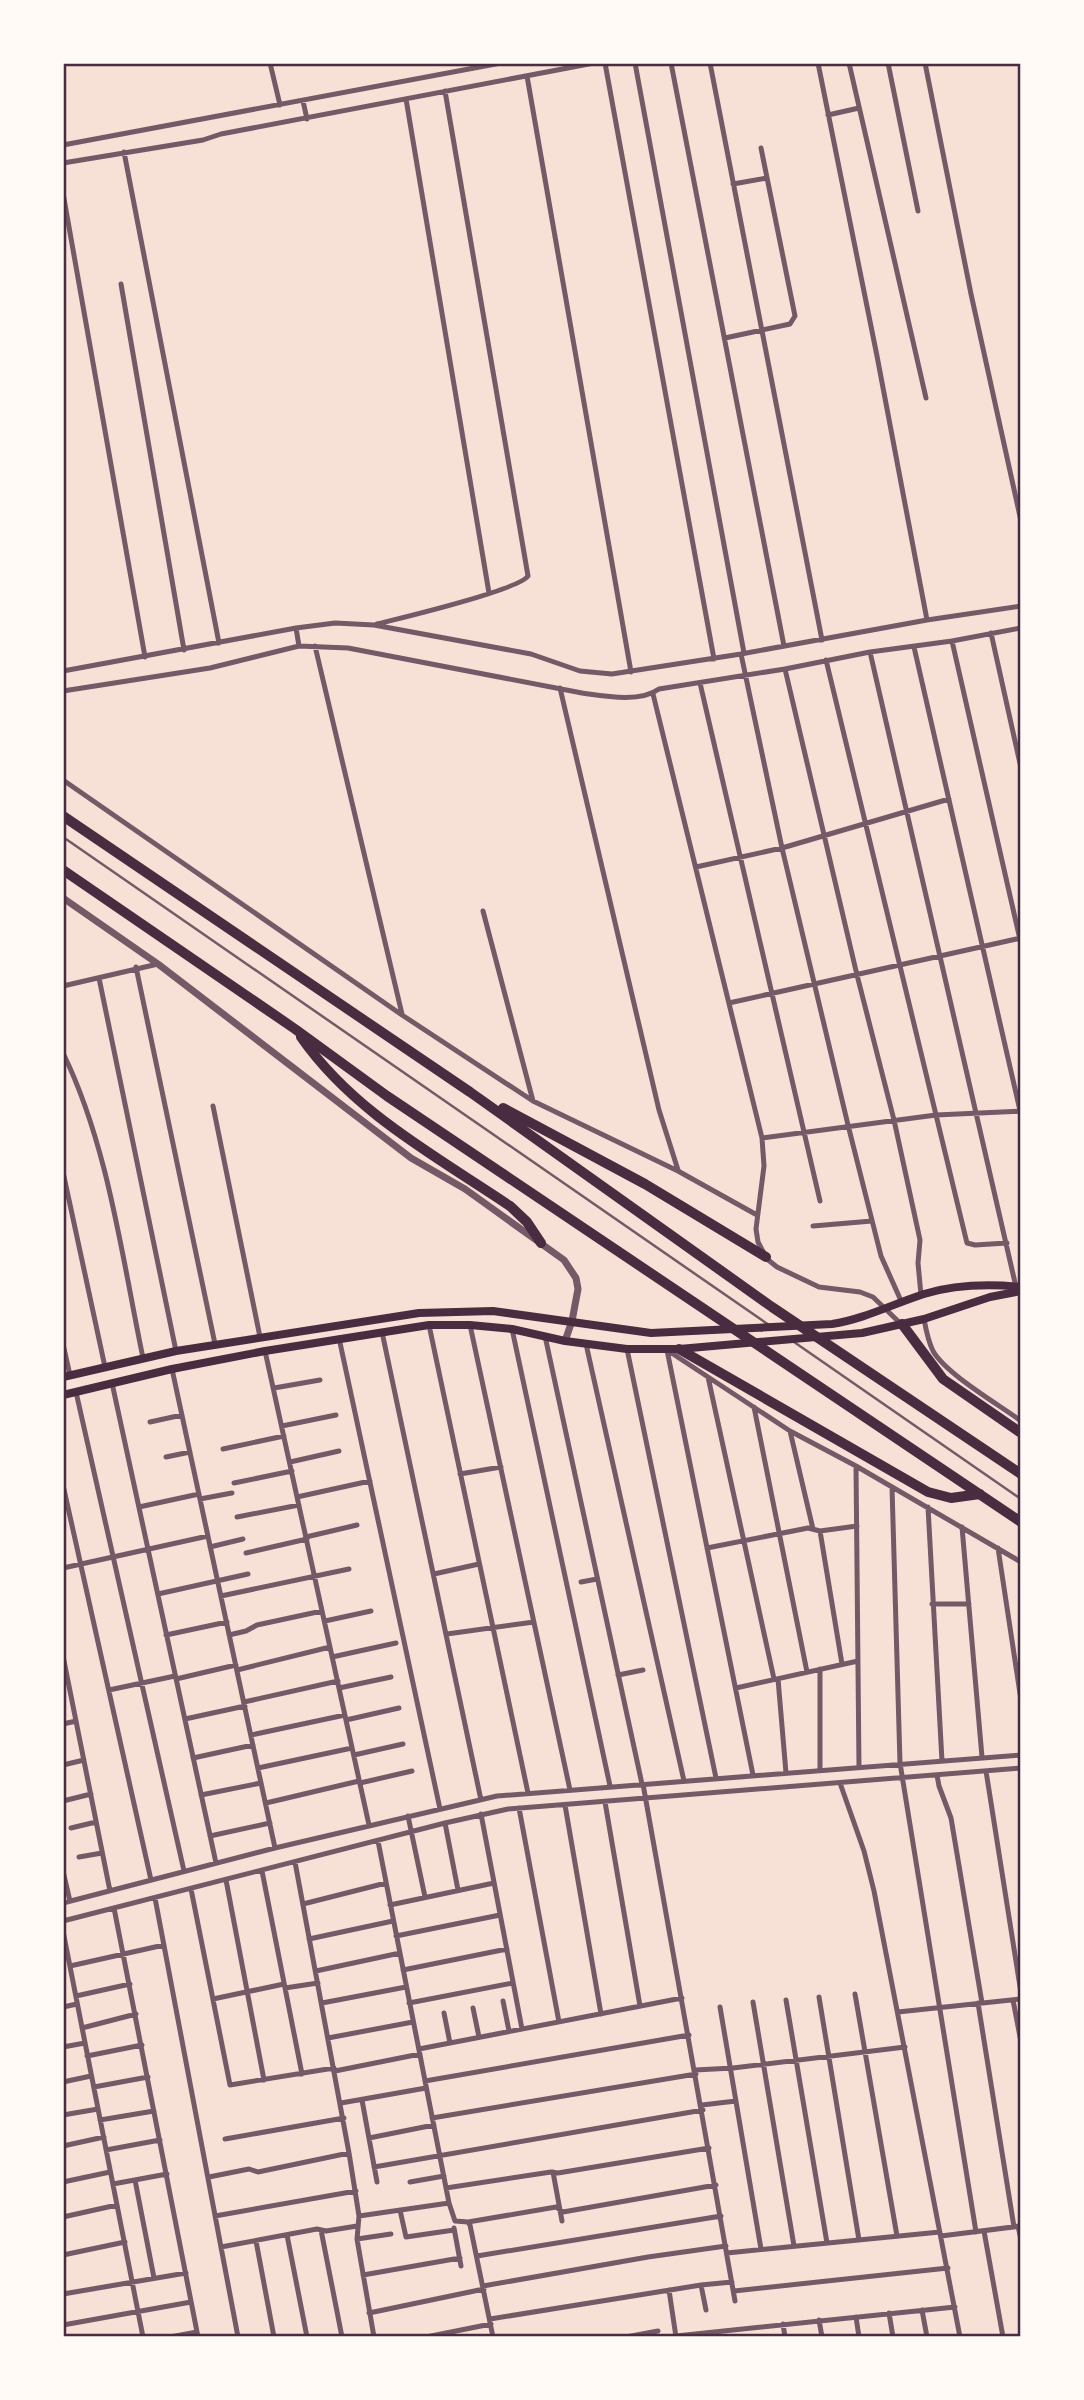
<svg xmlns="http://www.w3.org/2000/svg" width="1084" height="2400" font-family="Poppins,sans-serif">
<rect width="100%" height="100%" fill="#f7e1d7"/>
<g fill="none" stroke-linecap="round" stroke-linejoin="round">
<path stroke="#755966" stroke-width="2.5" d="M 63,837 L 769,1325
M 794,1342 L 1021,1499"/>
<path stroke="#755966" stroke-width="5" d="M 270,63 L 280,105
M 605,63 L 714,659
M 635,63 L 744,653
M 671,63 L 784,646
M 710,63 L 822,640
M 818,63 L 877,356 L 927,620
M 849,63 L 926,398
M 888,63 L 918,211
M 925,63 L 971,294 L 1021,521
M 527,76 L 631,672
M 406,99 L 489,593
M 303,101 L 307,119
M 828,115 L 859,108
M 63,145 L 501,63
M 124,152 L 219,643
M 63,163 L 203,140 L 221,134 L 594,63
M 733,184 L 767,178
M 63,193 L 145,657
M 121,284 L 184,650
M 725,338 L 790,324 L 795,316 L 761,148
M 377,624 C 401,618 519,590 528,576 L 445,91
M 296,628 L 299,646
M 991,633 L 1021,768
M 952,641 L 1021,944
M 315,646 L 402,1014
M 914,647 L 1021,1115
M 870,652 L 1016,1287
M 741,654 L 782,848 L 848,1125 L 881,1256 L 902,1303
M 826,660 L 966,1239 L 967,1243 L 975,1245 L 1007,1243
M 785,669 L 857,975 L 894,1120 L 920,1240 L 918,1263 L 921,1295
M 63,671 L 296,628 L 335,623 L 374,625 L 531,654 L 580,671 L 612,674 L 741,654 L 927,620 L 1021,606
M 700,683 L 820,1201
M 560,688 L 659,1110 L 678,1170
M 63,691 L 210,668 L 299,646 L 348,648 L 582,693 C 604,696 640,703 659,689 L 785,669 L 870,652 L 952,641 L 1021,628
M 653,694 L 762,1138 L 764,1166 L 756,1229 L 758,1242 L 767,1259 L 777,1267 L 819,1287 L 860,1292 L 873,1297 L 901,1324
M 63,780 L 402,1015 L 533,1101 L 678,1171 L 757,1215
M 696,867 L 782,848 L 949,799
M 483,911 L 533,1101
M 136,967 L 215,1344
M 99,978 L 176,1351
M 63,986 L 158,964
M 729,1003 L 1021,938
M 63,1053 C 108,1145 122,1257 143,1358
M 213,1106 L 260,1337
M 762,1138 L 936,1115 L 1021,1111
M 63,1172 L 105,1367
M 813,1226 L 872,1221
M 924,1319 C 926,1330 928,1341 933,1351 C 946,1374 998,1404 1021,1421
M 429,1325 L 528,1793
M 470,1325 L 570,1790
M 512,1329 L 610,1786
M 382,1332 L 481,1800
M 545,1336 L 642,1784
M 339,1338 L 440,1809
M 63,1344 L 70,1375
M 586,1344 L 684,1781
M 627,1349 L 716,1778
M 667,1350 L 753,1775
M 667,1350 L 790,1431 L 856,1466 L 1021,1562
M 265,1351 L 369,1825
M 172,1369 L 275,1848
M 708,1377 L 774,1679
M 112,1383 L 216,1863
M 274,1388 L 320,1380
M 76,1392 L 184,1871
M 754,1407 L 807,1672
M 150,1422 L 182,1415
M 282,1426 L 336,1415
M 790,1431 L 813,1529
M 223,1449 L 284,1436
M 166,1457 L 190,1452
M 290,1462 L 339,1451
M 856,1466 L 859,1767
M 460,1474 L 501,1467
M 234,1483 L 292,1471
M 63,1485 L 151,1880
M 892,1487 L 900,1763 L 976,2232
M 297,1497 L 370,1481
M 200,1499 L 232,1493
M 139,1507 L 199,1494
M 928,1507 L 942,1761
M 237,1517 L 299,1505
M 962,1527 L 982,1757
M 820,1531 L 842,1664
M 306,1537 L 357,1525
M 210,1547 L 243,1539
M 707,1548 L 808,1528 L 820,1531 L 857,1526
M 998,1548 L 1021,1700
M 246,1553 L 307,1539
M 63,1568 L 208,1536
M 434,1574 L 479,1564
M 581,1582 L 597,1579
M 158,1594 L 248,1574
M 221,1596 L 349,1569
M 932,1604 L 969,1604
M 325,1621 L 371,1611
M 447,1634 L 534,1622
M 166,1635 L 227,1622
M 229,1635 L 246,1631 L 257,1625 L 322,1611
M 63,1656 L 110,1891
M 332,1657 L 396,1643
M 820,1669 L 820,1770
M 237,1670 L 330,1647
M 618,1675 L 643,1670
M 176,1679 L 236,1665
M 778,1679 L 786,1773
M 339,1688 L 391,1677
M 736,1688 L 858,1661
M 109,1690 L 175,1676
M 244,1702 L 338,1681
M 185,1719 L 245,1706
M 346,1720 L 399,1708
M 63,1724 L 76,1721
M 251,1735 L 345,1715
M 354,1755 L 403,1744
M 193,1758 L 253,1745
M 63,1765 L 84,1760
M 258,1768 L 352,1748
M 986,1771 L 1021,1993
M 937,1775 L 939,1786 L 951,1818 L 982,2003
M 360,1783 L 412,1771
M 840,1783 L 864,1851 L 874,1891 L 960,2337
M 643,1784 L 735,2301
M 201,1795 L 261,1783
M 63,1801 L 91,1794
M 605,1802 L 640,2006
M 266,1803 L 359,1781
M 565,1805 L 601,2014
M 519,1808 L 559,2022
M 481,1814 L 522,2029
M 408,1816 L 425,1897
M 445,1823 L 458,1890
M 71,1828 L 96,1822
M 210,1836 L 270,1823
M 378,1841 L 449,2203 L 455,2221 L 468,2222 L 470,2225 L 493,2337
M 79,1857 L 102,1853
M 295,1862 L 349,2153 L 359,2216 L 357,2239 L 374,2337
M 63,1871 L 70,1901
M 262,1871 L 302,2074
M 226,1880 L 264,2080
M 191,1889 L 230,2085 L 334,2068
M 155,1898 L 238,2337
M 63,1903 L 275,1848 L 497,1796 L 1021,1755
M 303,1904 L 386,1883
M 390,1905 L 494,1883
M 114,1908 L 198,2337
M 63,1921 L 445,1823 L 508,1809 L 1021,1768
M 63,1931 L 143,2337
M 396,1936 L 500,1915
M 309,1939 L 393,1921
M 70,1966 L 164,1945
M 403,1970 L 507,1949
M 316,1971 L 400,1953
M 285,1988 L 318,1983
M 855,1994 L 897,2236
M 76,1996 L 130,1984
M 819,1997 L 859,2240
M 213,1999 L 284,1984
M 786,2000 L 827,2243
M 1013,2000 L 1021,2042
M 503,2001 L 509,2031
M 753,2002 L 794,2246
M 322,2003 L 406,1987
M 409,2003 L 513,1983
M 978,2003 L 1014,2227
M 63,2007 L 77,2004
M 720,2007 L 761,2249
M 473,2008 L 479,2037
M 898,2012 L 1021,1999
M 444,2013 L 450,2043
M 82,2028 L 136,2014
M 328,2038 L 413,2022
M 63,2047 L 85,2043
M 419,2049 L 682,1998
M 87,2056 L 142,2045
M 695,2070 L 733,2068 L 905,2047
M 335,2071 L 420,2054
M 425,2081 L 689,2035
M 63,2082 L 91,2076
M 94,2087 L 148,2077
M 362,2100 L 377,2182
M 341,2103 L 426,2088
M 702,2105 L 736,2101
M 63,2115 L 98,2109
M 432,2118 L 696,2074
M 100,2120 L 154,2111
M 369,2138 L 434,2125
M 225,2139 L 344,2118
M 63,2146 L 104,2137
M 106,2150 L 160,2140
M 374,2167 L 703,2110
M 553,2172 L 562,2221
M 209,2177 L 249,2169 L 258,2172 L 349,2153
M 135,2180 L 154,2278
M 63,2182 L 110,2172
M 410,2182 L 444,2176
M 113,2184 L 167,2174
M 446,2188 L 551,2172 L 558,2173 L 709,2148
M 400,2210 L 406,2237 L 454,2230
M 215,2216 L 356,2191
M 359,2216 L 449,2203
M 63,2217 L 117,2205
M 468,2222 L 556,2207 L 563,2212 L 716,2185
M 1018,2226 L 1021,2240
M 454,2228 L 461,2266
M 321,2230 L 342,2337
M 984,2231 L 1003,2337
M 287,2235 L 307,2337
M 941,2236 L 1021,2226
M 357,2239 L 391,2234
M 256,2241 L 274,2337
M 221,2247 L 317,2229 L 326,2231 L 357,2226
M 727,2253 L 940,2232
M 63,2255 L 125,2242
M 477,2256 L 721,2216
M 363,2275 L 460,2258
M 701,2285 L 706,2310
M 483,2286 L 648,2257 L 726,2246
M 669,2290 L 676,2337
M 734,2291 L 948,2268
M 63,2294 L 186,2273
M 922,2310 L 927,2337
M 369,2313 L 484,2289
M 889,2313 L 893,2337
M 856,2317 L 859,2337
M 490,2319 L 701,2285 L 732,2282
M 819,2320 L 822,2337
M 783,2324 L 785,2337
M 63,2325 L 191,2302
M 676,2336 L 955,2307
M 170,2337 L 197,2332
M 426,2337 L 491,2324
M 626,2337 L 658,2331"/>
<path stroke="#755966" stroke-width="7" d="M 63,898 L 158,964 L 411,1158 L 465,1189 L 564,1260 L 576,1278 L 578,1289 L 572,1321 L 565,1341"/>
<path stroke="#4a2c40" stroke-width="8" d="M 63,1377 L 176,1351 L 419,1313 L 493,1311 L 651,1333 L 832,1324 C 864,1319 893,1304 924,1294 C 954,1285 990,1284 1021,1287
M 63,1395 L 172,1369 L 265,1351 L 429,1325 L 470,1325 L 512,1329 L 565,1341 L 627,1349 L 679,1349 L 862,1333 L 924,1319 L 990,1297 L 1021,1291"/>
<path stroke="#4a2c40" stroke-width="10" d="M 63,816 L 470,1092 L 772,1307 L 1021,1474
M 63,870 L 295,1029 L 387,1096 L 1021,1522
M 301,1037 C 353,1112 436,1156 510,1206 L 527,1222 L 541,1243
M 503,1108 L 645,1184 L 766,1257
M 902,1324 L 943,1379 L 1021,1433
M 679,1349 L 928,1492 L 951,1498 L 980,1494"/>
</g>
<rect width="1084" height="2400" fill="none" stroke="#fffaf5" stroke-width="130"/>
<rect x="65" y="65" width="954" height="2270" fill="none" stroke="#4a2c40" stroke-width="2.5"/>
</svg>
